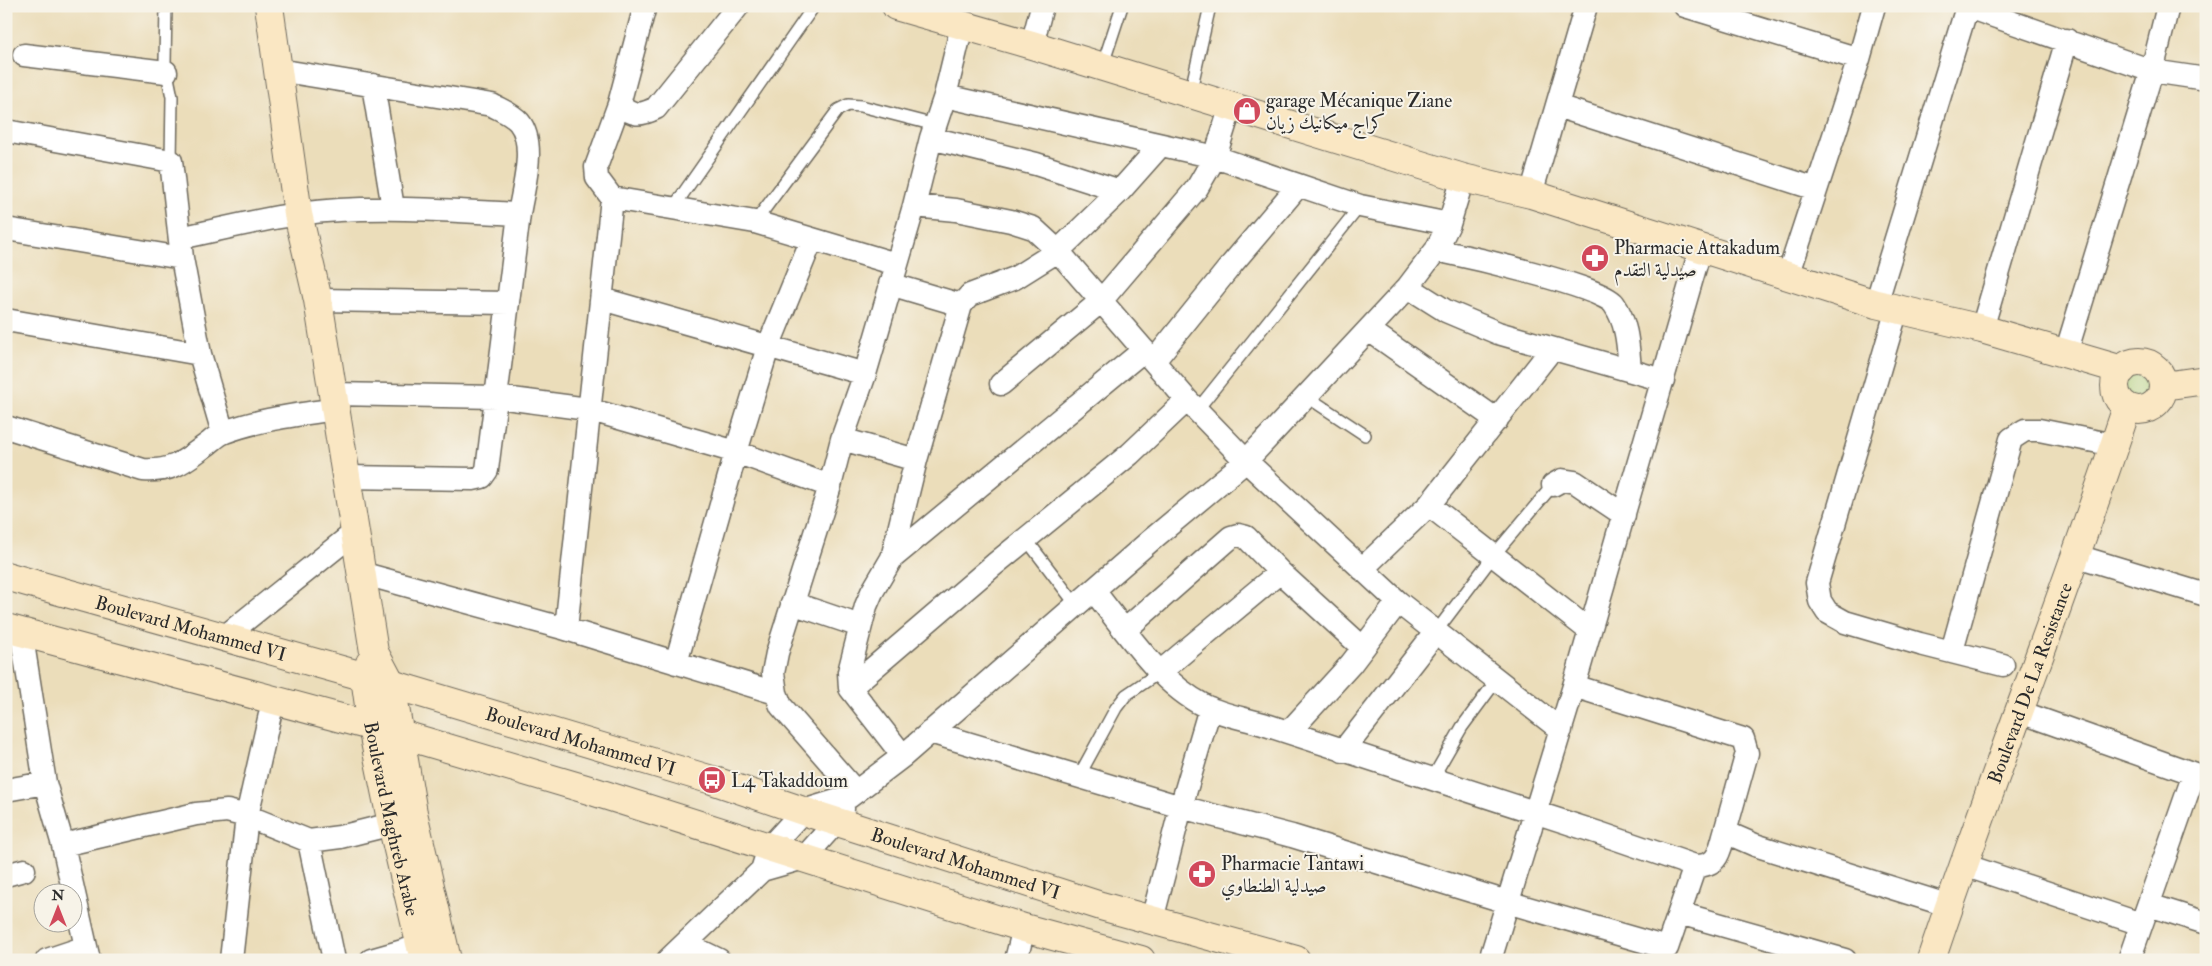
<svg xmlns="http://www.w3.org/2000/svg" width="2212" height="966" font-family="'IM FELL Double Pica',Amiri,serif">
<rect width="100%" height="100%" fill="#f7f3e8"/>
<filter id="ink" filterUnits="userSpaceOnUse"><feTurbulence type="fractalNoise" baseFrequency=".02" numOctaves="2"/><feDisplacementMap in="SourceGraphic" scale="10" xChannelSelector="R" yChannelSelector="G"/><feConvolveMatrix kernelMatrix="1 2 1 2 8 2 1 2 1" color-interpolation-filters="sRGB"/></filter>
<filter id="wash" filterUnits="userSpaceOnUse"><feTurbulence type="fractalNoise" baseFrequency=".0096" numOctaves="4" result="noise"/><feDisplacementMap in="SourceGraphic" scale="20" xChannelSelector="R" yChannelSelector="G"/><feGaussianBlur stdDeviation="1.12" result="paint"/><feColorMatrix in="noise" values="0 0 0 0 0 0 0 0 0 0 0 0 0 0 0 0 0 1.4 0 .05"/><feComposite in="paint" operator="in"/></filter>
<g filter="url(#wash)">
<rect width="100%" height="100%" fill="#ebddba"/>
<path fill="#a9cc75" stroke="#6a7c50" d="M2121 387a18 18 0 1 1 36 0a18 18 0 1 1-36 0Z"/>
</g>
<g filter="url(#ink)">
<g fill="none" stroke-linecap="round" stroke-linejoin="round">
<defs>
<path id="lane" d="M 166,6 L 165,63 L 172,97 L 171,161
M 1102,67 L 1122,6
M 1190,94 L 1210,6
M 673,208 L 814,6
M 755,222 L 838,110 L 848,105 L 861,106 L 935,125
M 1306,396 L 1365,435
M 1197,410 L 1360,206
M 1026,539 L 1077,606
M 1435,633 L 1494,555 L 1553,485
M 1079,776 L 1116,708 L 1126,695 L 1160,672
M 1432,779 L 1462,727 L 1496,681"/>
<path id="street" d="M 645,6 L 619,104 L 596,167 L 597,178 L 612,198 L 755,222 L 896,264
M 1685,6 L 1859,59
M 1965,6 L 2152,71 L 2206,79
M 1032,45 L 1042,6
M 24,55 L 166,72
M 373,85 L 393,208
M 945,96 L 1215,157 L 1360,206 L 1449,224
M 619,104 C 633,116 640,116 656,108 L 738,6
M 1557,106 L 1816,189
M 6,131 L 171,161 L 182,258 L 200,354 L 223,433
M 931,138 L 1036,164 L 1120,191
M 1531,194 L 1586,6
M 914,206 L 956,210 L 1011,221 L 1033,228 L 1058,251 L 1187,400 L 1246,461 L 1398,602 L 1561,730
M 6,229 L 182,258
M 180,238 C 219,230 259,219 299,214 C 372,204 446,211 519,214 C 523,188 537,144 519,122 C 512,114 501,110 492,105 L 278,70
M 1436,250 C 1465,256 1601,286 1614,304 C 1628,324 1628,348 1630,370
M 1788,276 L 1859,59 L 1874,6
M 890,284 L 961,305
M 1408,287 L 1446,311 L 1498,333 L 1663,380
M 602,299 L 865,374
M 318,300 L 508,303
M 1876,304 L 1967,7
M 1897,309 L 1817,583 L 1820,601 L 1827,612 L 1845,622 L 1920,644 L 2003,665
M 6,320 L 200,354
M 1982,329 L 2067,40
M 1369,330 L 1497,420
M 2066,353 L 2152,71 L 2168,6
M 1154,361 L 1232,264 L 1298,186
M 1001,384 L 1100,302 L 1197,188 L 1215,157 L 1231,106
M 333,394 L 497,397 L 588,409 L 736,452 L 830,486
M 6,427 L 143,470 C 175,472 185,460 209,443 C 214,439 219,434 225,432 C 260,419 298,415 335,409
M 842,439 L 916,460
M 345,477 L 473,479 L 482,477 L 487,470 L 519,214
M 1553,485 L 1562,480 L 1575,482 L 1624,515
M 1429,505 L 1590,631
M 2077,556 L 2206,595
M 892,558 L 1144,350
M 1362,569 L 1429,505 L 1552,349
M 361,573 L 566,629 L 776,693
M 792,603 L 860,626
M 566,629 L 612,198
M 1125,630 L 1231,537 L 1238,535 L 1246,537 L 1280,572 L 1363,648
M 21,631 L 45,783 L 63,845 L 89,960
M 223,638 L 355,532
M 1952,651 L 2011,439 L 2025,430 L 2039,430 L 2114,445
M 676,663 L 736,452 L 768,347 L 812,239
M 1160,672 L 1280,572
M 1574,686 L 1743,739 L 1747,753 L 1725,832 L 1755,845 L 1950,906
M 850,688 L 995,564 L 1130,454 L 1187,400
M 2020,712 L 2206,778
M 930,732 L 1181,807 L 1292,836 L 1507,902 L 1667,948 L 1695,866 L 1599,833 L 1263,724 C 1244,718 1222,715 1205,706 C 1159,683 1125,630 1094,591
M 1289,732 L 1351,664 L 1398,602
M 1343,751 L 1435,633
M 903,756 L 850,688 L 849,672 L 866,606 L 872,592 L 892,558 L 916,460 L 961,305 L 970,295 L 1015,278 L 1058,251 L 1120,191 L 1160,146
M 6,790 L 45,783
M 856,792 L 781,706 L 776,693 L 773,673 L 777,653 L 830,486 L 842,439 L 865,374 L 914,206 L 931,138 L 945,96 L 962,26
M 309,841 L 334,960
M 63,845 L 196,814 L 227,811 L 247,816 L 309,841 L 340,837 L 392,824
M 1964,865 L 2141,924
M 1695,866 C 1719,866 1719,852 1725,832
M 762,870 L 769,848 L 803,811 L 849,797 L 903,756 L 1150,541 L 1246,461 L 1408,287 L 1436,250 L 1449,224 L 1463,178
M 6,875 L 24,870
M 2149,905 L 2206,923
M 1679,913 L 1845,960
M 1152,920 L 1181,807 L 1210,708
M 686,944 L 719,960
M 47,960 L 86,947
M 231,960 L 247,816 L 273,701
M 371,960 L 420,946
M 668,960 L 762,870 L 804,858 L 836,822 L 843,809
M 1016,960 L 1024,928
M 1490,960 L 1574,686 L 1701,247
M 2129,960 L 2194,774"/>
<g id="secondary">
<path d="M 269,6 L 298,214 L 318,300 L 374,652 L 391,684 L 413,813 L 447,960"/>
<path d="M 896,6 L 1032,45 L 1463,178 L 1531,194 L 1876,304 L 1982,329 L 2122,370"/>
<circle cx="2139" cy="386" r="24"/>
<path d="M 2163,386 L 2206,380"/>
<path id="s1" d="M 6,576 L 391,684 L 712,780 L 803,811 L 1101,906 L 1296,960"/>
<path d="M 6,628 L 400,734 L 589,790 L 1024,928 L 1141,960"/>
<path id="s2" d="M 370,663 L 365,677 L 372,727 L 392,824 L 424,960"/>
<path id="s3" d="M 1931,960 C 1993,774 2066,592 2127,407"/>
</g>
</defs>
<use href="#lane" stroke="#6e695d" stroke-width="14"/>
<use href="#street" stroke="#6e695d" stroke-width="25"/>
<use href="#secondary" stroke="#6e695d" stroke-width="30"/>
<use href="#lane" stroke="#fff" stroke-width="11"/>
<use href="#street" stroke="#fff" stroke-width="22"/>
<use href="#secondary" stroke="#fae7c3" stroke-width="28"/>
</g>
</g>
<defs>
<symbol id="shop-disc" viewBox="-11 -11 22 22"><circle r="9.5" fill="#d1495b" stroke="#f7f3e8"/><path d="M-5-2.5h2.3a2.7 3.5 0 0 1 5.4 0H5L5.5 6h-11ZM-1.5-2.5h3a1.5 2.3 0 0 0-3 0Z" fill="#fff"/></symbol>
<symbol id="pharmacy-disc" viewBox="-11 -11 22 22"><circle r="9.5" fill="#d1495b" stroke="#f7f3e8"/><path d="M-2-6h4v4h4v4h-4v4h-4v-4h-4v-4h4Z" fill="#fff"/></symbol>
<symbol id="bus-disc" viewBox="-11 -11 22 22"><circle r="9.5" fill="#d1495b" stroke="#f7f3e8"/><path d="M-5-6H5V4H4V6H2V4H-2V6H-4V4H-5ZM-3.5-4V0h7V-4ZM-3.5 1.2v1.5H-2V1.2ZM2 1.2v1.5H3.5V1.2Z" fill="#fff"/></symbol>
</defs>
<g fill-rule="evenodd">
<use href="#shop-disc" x="1231" y="95" width="32" height="32"/>
<use href="#pharmacy-disc" x="1579" y="242" width="32" height="32"/>
<use href="#bus-disc" x="696" y="764" width="32" height="32"/>
<use href="#pharmacy-disc" x="1186" y="858" width="32" height="32"/>
</g>
<g text-anchor="middle" stroke-width="4" stroke-linejoin="round" paint-order="stroke">
<g font-size="19" fill="#2b2b2b" stroke="#f7f3e8" text-anchor="start">
<text x="1266" y="107">garage Mécanique Ziane<tspan x="1266" dy="22">كراج ميكانيك زيان</tspan></text>
<text x="1614" y="254">Pharmacie Attakadum<tspan x="1614" dy="22">صيدلية التقدم</tspan></text>
<text x="731" y="787">L4 Takaddoum</text>
<text x="1221" y="870">Pharmacie Tantawi<tspan x="1221" dy="22">صيدلية الطنطاوي</tspan></text>
</g>
<g font-size="19" fill="#2b2b2b" stroke="#f7f3e8">
<text dy="7" stroke="none"><textPath href="#s1" startOffset="192">Boulevard Mohammed VI</textPath></text>
<text dy="7" stroke="none"><textPath href="#s3" startOffset="294">Boulevard De La Resistance</textPath></text>
<text dy="7" stroke="none"><textPath href="#s1" startOffset="598">Boulevard Mohammed VI</textPath></text>
<text dy="7" stroke="none"><textPath href="#s2" startOffset="159">Boulevard Maghreb Arabe</textPath></text>
<text dy="7" stroke="none"><textPath href="#s1" startOffset="1002">Boulevard Mohammed VI</textPath></text>
</g>
</g>
<rect width="2212" height="966" fill="none" stroke="#f7f3e8" stroke-width="25"/>
<g transform="translate(58 908)"><circle r="24" fill="#f7f3e8" stroke="#a5a39c"/>
<path d="M0-4L9 19L0 12L-9 19Z" fill="#d1495b"/>
<text y="-8" font-size="14" font-weight="bold" text-anchor="middle" fill="#2b2b2b">N</text>
</g>
</svg>
